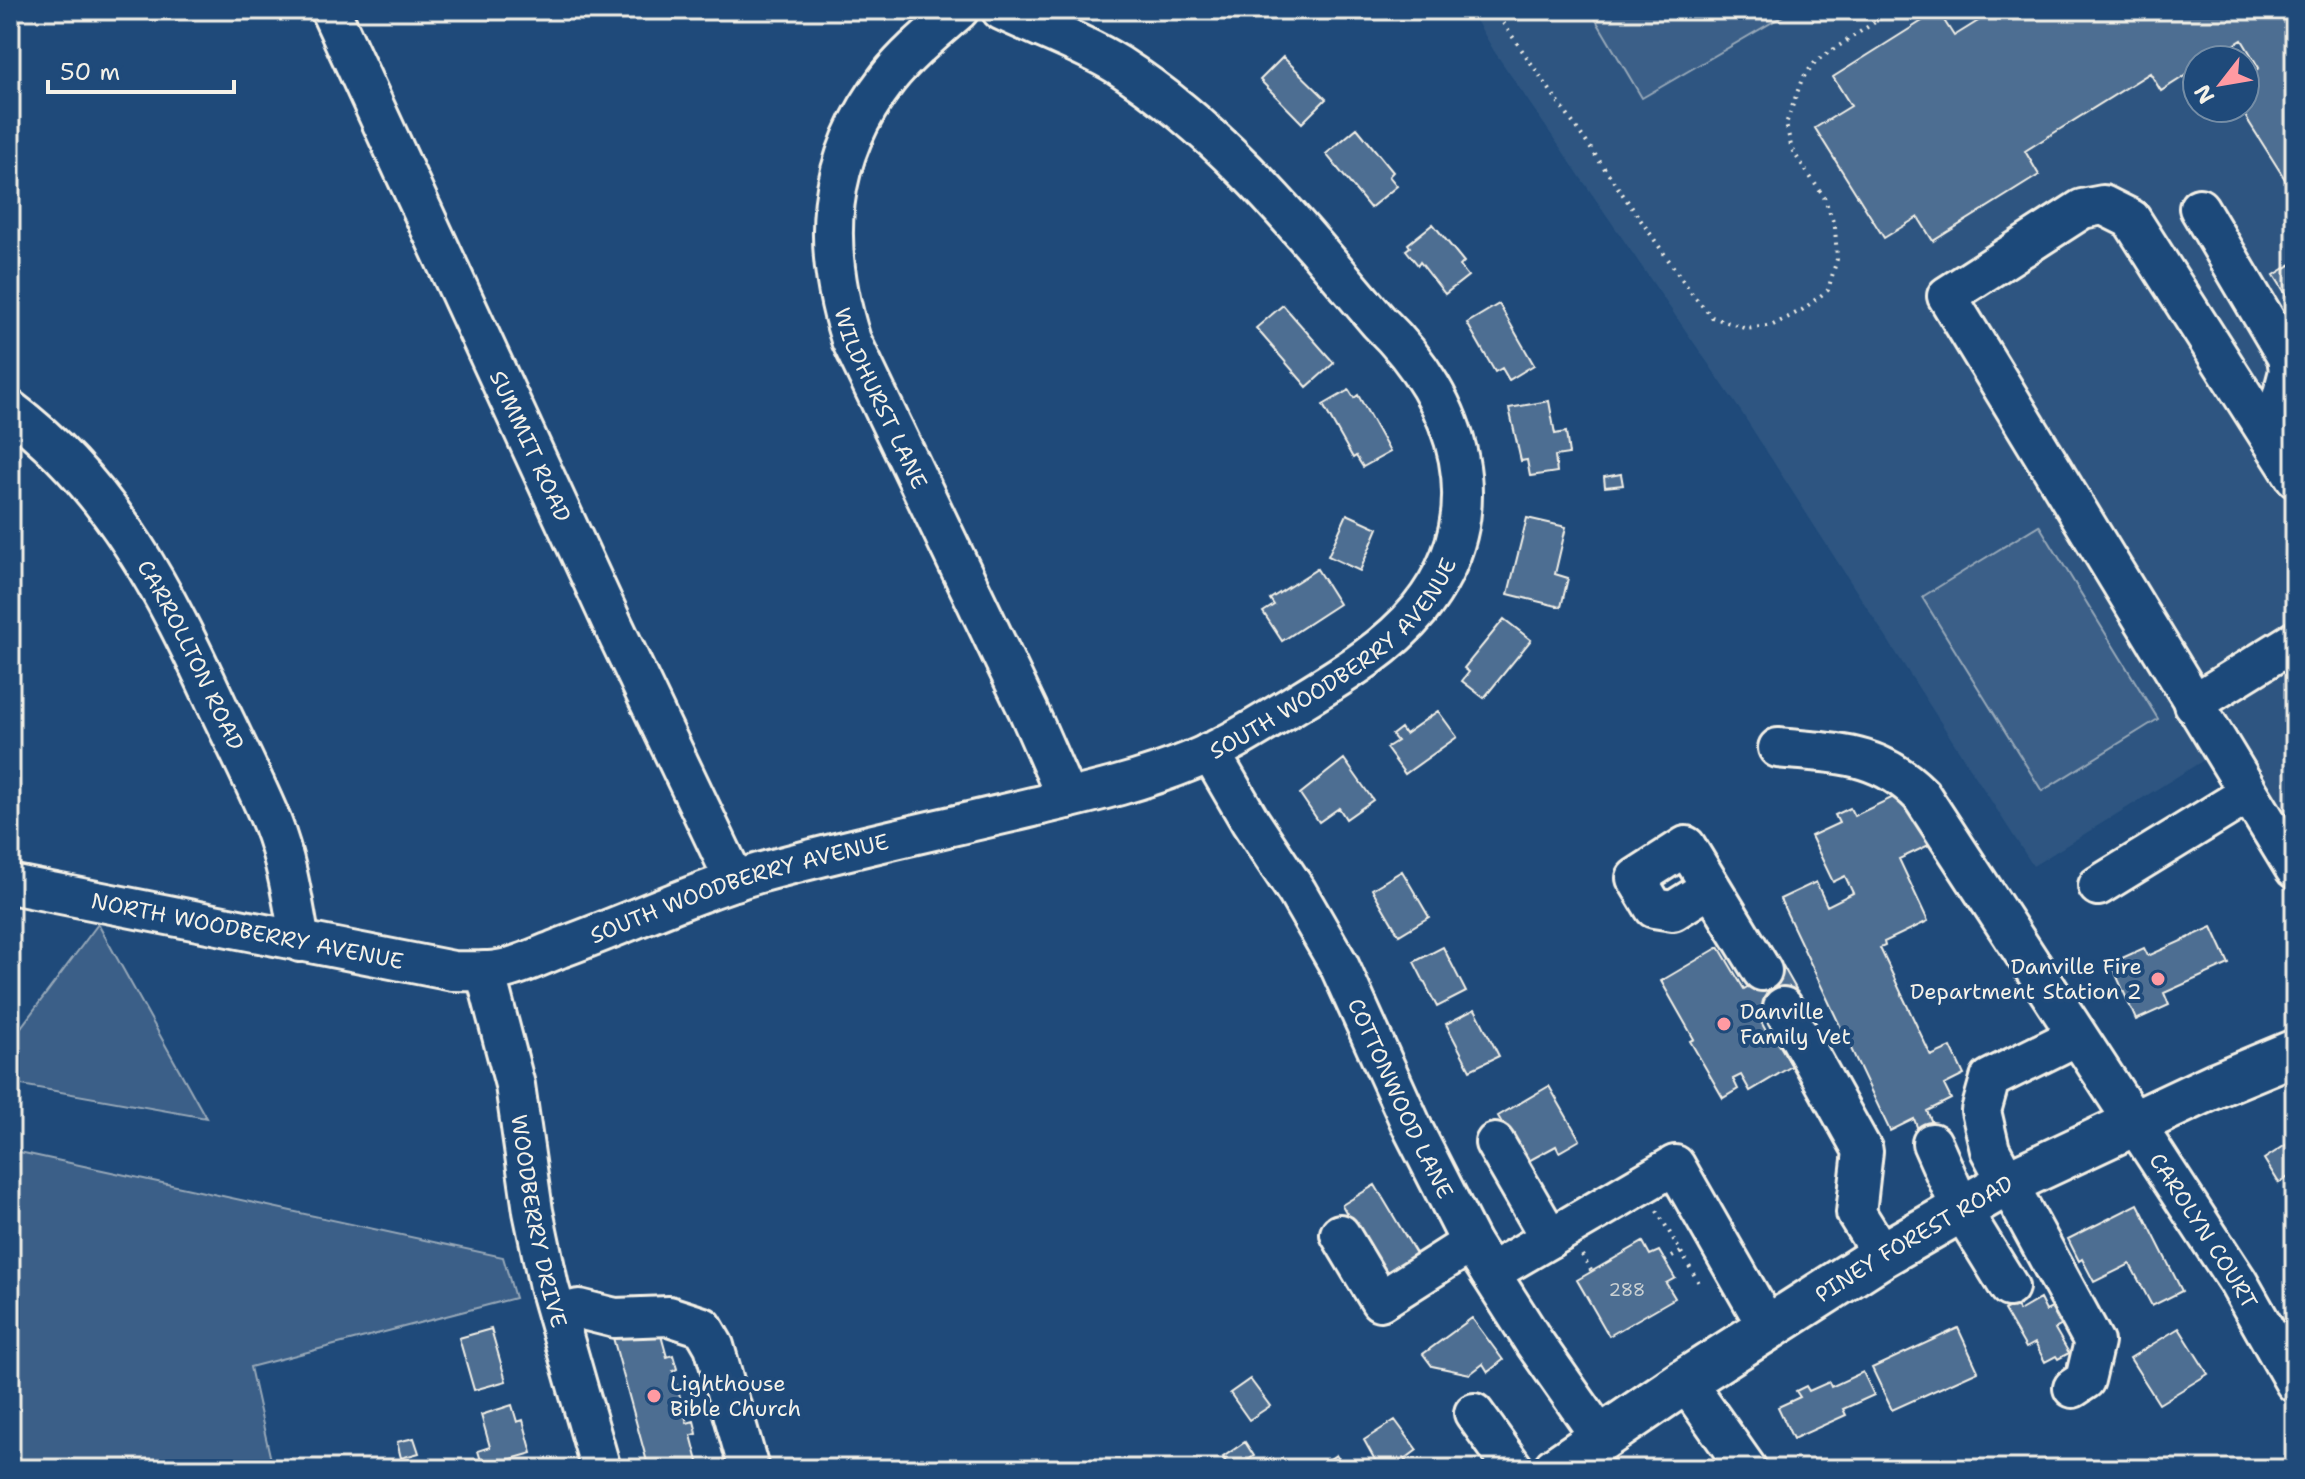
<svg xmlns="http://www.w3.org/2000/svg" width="2305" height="1479" font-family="'Shantell Sans',sans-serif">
<rect width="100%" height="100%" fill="#1f4a7a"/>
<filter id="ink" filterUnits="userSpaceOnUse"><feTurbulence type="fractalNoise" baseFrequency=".0125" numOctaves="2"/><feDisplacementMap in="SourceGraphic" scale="16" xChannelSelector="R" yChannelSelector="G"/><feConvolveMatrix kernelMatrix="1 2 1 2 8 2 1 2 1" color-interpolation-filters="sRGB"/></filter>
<g filter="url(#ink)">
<path fill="#2d5581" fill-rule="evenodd" d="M 1470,10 L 2295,10 L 2295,869 L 2220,750 L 2033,866 L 1740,410 L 1494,51 ZM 2197,60 L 2245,60 L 2245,108 L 2197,108 Z"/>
<path fill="#3a5f88" stroke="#97a8b8" stroke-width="2" d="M 1590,10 L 1793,10 L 1642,98 Z
M 2039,525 L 2158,719 L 2042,791 L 1922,597 Z
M 98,924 L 206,1118 L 10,1083 L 10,1042 Z
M 10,1150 L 503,1257 L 515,1298 L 250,1367 L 273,1469 L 10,1469 Z"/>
<path fill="#4d6e92" stroke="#f4f1e8" stroke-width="2" d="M 1996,10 L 2295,10 L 2295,195 L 2240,108 L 2245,108 L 2245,77 L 2259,68 L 2242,40 L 2210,60 L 2197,60 L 2197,68 L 2161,91 L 2150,73 L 2025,151 L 2039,175 L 1933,241 L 1918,217 L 1884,238 L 1815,128 L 1851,106 L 1833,77 L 1938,11 L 1954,36 Z
M 1283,57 L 1326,99 L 1302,123 L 1260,80 Z
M 1357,128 L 1393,172 L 1389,176 L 1397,186 L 1370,208 L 1326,154 Z
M 1433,224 L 1464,262 L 1460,266 L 1468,276 L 1445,294 L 1420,262 L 1418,265 L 1406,250 L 1410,247 L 1408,244 Z
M 2295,262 L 2295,309 L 2274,275 Z
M 1499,304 L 1534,365 L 1509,380 L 1502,368 L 1495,372 L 1467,323 Z
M 1283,305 L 1334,363 L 1307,387 L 1256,328 Z
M 1349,390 L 1354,398 L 1358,395 L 1390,452 L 1363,467 L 1356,456 L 1353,458 L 1323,405 Z
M 1549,401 L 1555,434 L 1566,432 L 1569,454 L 1555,456 L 1557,472 L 1530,476 L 1527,460 L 1521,461 L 1509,408 Z
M 1621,474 L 1623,485 L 1605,487 L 1604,477 Z
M 1347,514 L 1378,528 L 1360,571 L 1328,556 Z
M 1527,518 L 1566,527 L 1555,574 L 1568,578 L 1561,607 L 1508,594 Z
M 1317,569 L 1339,604 L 1282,641 L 1263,612 L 1274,605 L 1270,599 Z
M 1504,619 L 1531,640 L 1484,698 L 1462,681 L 1469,672 L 1464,668 Z
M 1438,711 L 1457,737 L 1405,774 L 1386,748 L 1397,741 L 1392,735 L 1401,728 L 1405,734 Z
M 1344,759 L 1373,800 L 1346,819 L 1339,808 L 1319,822 L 1300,794 Z
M 1904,792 L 1929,845 L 1899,859 L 1928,921 L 1884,942 L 1885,946 L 1880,948 L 1931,1056 L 1951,1047 L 1964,1075 L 1944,1085 L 1951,1099 L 1927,1111 L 1933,1125 L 1919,1132 L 1914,1119 L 1890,1131 L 1780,899 L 1816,882 L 1827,906 L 1853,893 L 1845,876 L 1833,882 L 1811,836 L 1839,823 L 1835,815 L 1850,808 L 1854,816 Z
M 1402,871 L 1429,917 L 1399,935 L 1372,889 Z
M 2212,927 L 2229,964 L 2164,993 L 2169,1005 L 2136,1020 L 2111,963 L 2144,948 L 2148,956 Z
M 1443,947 L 1466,992 L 1437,1007 L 1414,962 Z
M 1719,947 L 1744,989 L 1783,966 L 1796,989 L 1756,1013 L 1770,1038 L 1774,1036 L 1792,1066 L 1750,1091 L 1741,1075 L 1733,1079 L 1738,1089 L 1723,1098 L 1690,1041 L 1694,1039 L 1661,981 Z
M 1475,1009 L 1499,1056 L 1470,1070 L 1446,1024 Z
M 1549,1086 L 1580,1140 L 1559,1152 L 1556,1146 L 1525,1163 L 1498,1116 Z
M 2295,1139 L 2295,1176 L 2293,1174 L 2279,1183 L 2264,1159 Z
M 1375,1185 L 1418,1257 L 1383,1277 L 1342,1205 Z
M 2138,1204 L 2182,1291 L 2152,1306 L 2130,1264 L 2094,1282 L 2082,1259 L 2079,1261 L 2068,1239 Z
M 1643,1242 L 1650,1255 L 1659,1251 L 1665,1261 L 1675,1278 L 1666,1283 L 1675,1298 L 1609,1336 L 1577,1280 Z
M 2040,1299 L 2046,1311 L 2054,1307 L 2064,1324 L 2055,1329 L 2069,1353 L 2058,1359 L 2056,1356 L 2045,1362 L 2035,1343 L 2026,1348 L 2004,1310 L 2015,1304 L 2019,1311 Z
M 1472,1318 L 1503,1360 L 1488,1372 L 1483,1364 L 1470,1374 L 1432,1366 L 1423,1354 Z
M 657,1321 L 667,1357 L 673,1355 L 677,1369 L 673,1371 L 687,1423 L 694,1421 L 696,1429 L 697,1434 L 691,1435 L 700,1469 L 649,1469 L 612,1334 Z
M 1958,1328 L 1978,1371 L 1892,1410 L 1872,1368 Z
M 2179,1328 L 2208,1374 L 2159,1404 L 2130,1358 Z
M 491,1329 L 506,1381 L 474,1390 L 459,1338 Z
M 1863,1372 L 1874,1395 L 1843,1409 L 1846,1415 L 1793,1439 L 1778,1407 L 1800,1397 L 1796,1391 L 1806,1386 L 1809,1391 L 1829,1382 L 1831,1387 Z
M 1250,1379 L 1270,1406 L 1249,1420 L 1230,1393 Z
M 512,1405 L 517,1422 L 523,1420 L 532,1453 L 483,1467 L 478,1451 L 490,1447 L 481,1415 Z
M 1395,1420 L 1417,1450 L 1405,1459 L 1407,1463 L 1398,1469 L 1394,1467 L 1380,1469 L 1364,1440 Z
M 414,1438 L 419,1453 L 401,1458 L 397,1442 Z
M 1245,1442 L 1254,1456 L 1235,1469 L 1230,1469 L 1223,1457 Z
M 1336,1455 L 1345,1469 L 1315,1469 Z"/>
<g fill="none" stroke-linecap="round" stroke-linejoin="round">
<defs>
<g id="minor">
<path id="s1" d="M 330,10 L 614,627 L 735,881"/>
<path id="s2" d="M 959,10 C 934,32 908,53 888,78 C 825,159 821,245 851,340 L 1028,710 L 1067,799"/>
<path d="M 2199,208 L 2287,357 L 2289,371 L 2271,439"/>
<path id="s3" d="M 10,410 C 112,486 166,594 218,707 C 236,745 256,784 272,823 C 287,861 293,902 300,942"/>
<path d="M 2295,477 L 2131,219 L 2103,205 L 2082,209 L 1947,296 L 2295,869"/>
<path d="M 2193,704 L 2295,641"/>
<path id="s4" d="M 1778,748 C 1835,754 1878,751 1921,795 L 2238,1282 L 2295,1383"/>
<path id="s5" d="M 1210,752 L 1250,821 L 1297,892 L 1339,965 L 1414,1131 L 1471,1243 L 1534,1342 L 1601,1438"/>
<path id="s6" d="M 10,884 L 453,971 C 471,971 491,973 508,968 C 526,963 543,955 560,948 C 626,924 691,893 759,873 C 849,848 942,829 1033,807 C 1087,794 1140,782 1191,761 C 1229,746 1265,722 1300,701 C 1341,676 1388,648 1419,610 C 1497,513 1460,400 1379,322 C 1298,227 1224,133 1118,65 C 1085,44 1037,27 1001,10"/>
<path d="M 2098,886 L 2248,794"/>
<path d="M 1711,887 L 1673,911 L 1654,908 L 1636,878 L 1686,846 L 1762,971"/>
<path id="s7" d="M 485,971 L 515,1085 L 533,1211 L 549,1287 L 601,1469"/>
<path d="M 1783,1007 L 1863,1151 L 1856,1213 L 1882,1255"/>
<path d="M 1495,1143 L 1550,1238"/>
<path d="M 1932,1143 L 1961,1209 L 2009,1287"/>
<path d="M 1340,1234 L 1380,1301 L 1471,1243"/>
<path d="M 1490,1273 L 1675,1165 L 1768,1328"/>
<path d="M 557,1314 L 579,1309 L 615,1318 L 669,1316 L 703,1327 L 714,1346 L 749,1469"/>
<path d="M 1685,1381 L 1747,1469"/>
<path d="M 2073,1388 L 2085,1380 L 2094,1342 L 1990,1150 L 1981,1111 L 1990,1079 L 2077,1036"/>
<path d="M 1474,1413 L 1514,1469"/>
</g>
<g id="major">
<path id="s8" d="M 1556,1469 L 1685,1381 L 1882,1255 L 2007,1183 L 2218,1084 L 2295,1052"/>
</g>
</defs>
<use href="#minor" stroke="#f4f1e8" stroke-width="44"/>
<use href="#major" stroke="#f4f1e8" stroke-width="50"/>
<path stroke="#f4f1e8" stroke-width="4" stroke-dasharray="2 6" stroke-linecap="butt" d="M 1494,10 L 1693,295 L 1712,317 L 1747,329 L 1773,325 L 1802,310 L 1828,290 L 1837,259 L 1835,227 L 1824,197 L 1792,150 L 1786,124 L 1802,79 L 1816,61 L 1893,10
M 1657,1211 L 1699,1283
M 1582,1255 L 1592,1272
M 1665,1261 L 1681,1252"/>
<use href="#minor" stroke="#1f4a7a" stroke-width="38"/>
<use href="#major" stroke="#1f4a7a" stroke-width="44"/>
</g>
</g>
<g fill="#ff9aa2" stroke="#1f4a7a" stroke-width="3">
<circle cx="2158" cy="979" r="8"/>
<circle cx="1724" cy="1024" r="8"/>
<circle cx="654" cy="1396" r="8"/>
</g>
<g text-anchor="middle" stroke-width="8" stroke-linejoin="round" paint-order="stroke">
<g font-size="18" fill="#cad0d2">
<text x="1627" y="1296">288</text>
</g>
<g font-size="22" fill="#f4f1e8" stroke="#1f4a7a">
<text dy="8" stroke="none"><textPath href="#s2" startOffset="440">WILDHURST LANE</textPath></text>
<text dy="8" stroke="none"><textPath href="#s1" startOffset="480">SUMMIT ROAD</textPath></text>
<text dy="8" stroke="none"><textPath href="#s6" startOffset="1400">SOUTH WOODBERRY AVENUE</textPath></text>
<text dy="8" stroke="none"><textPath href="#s3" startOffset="308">CARROLLTON ROAD</textPath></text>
<text dy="8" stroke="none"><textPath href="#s6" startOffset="752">SOUTH WOODBERRY AVENUE</textPath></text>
<text dy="8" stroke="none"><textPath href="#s6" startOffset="242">NORTH WOODBERRY AVENUE</textPath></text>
<text dy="8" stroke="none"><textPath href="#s5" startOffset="396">COTTONWOOD LANE</textPath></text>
<text dy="8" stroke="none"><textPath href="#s7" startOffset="256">WOODBERRY DRIVE</textPath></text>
<text dy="8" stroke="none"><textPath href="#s4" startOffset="674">CAROLYN COURT</textPath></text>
<text dy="8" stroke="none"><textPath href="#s8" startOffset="426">PINEY FOREST ROAD</textPath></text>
</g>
<g font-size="22" fill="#f4f1e8" stroke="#1f4a7a" text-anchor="start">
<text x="2142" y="974" text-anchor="end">Danville Fire<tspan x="2142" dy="25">Department Station 2</tspan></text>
<text x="1740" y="1019">Danville<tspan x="1740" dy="25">Family Vet</tspan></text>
<text x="670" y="1391">Lighthouse<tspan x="670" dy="25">Bible Church</tspan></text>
</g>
</g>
<rect width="2305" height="1479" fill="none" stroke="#1f4a7a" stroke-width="40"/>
<rect x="20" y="20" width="2265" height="1439" fill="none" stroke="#f4f1e8" stroke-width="3" filter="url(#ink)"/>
<g transform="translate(2221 84) rotate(239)"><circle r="38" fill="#1f4a7a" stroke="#748da6" stroke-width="2"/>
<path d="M0-6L14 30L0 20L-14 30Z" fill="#ff9aa2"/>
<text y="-12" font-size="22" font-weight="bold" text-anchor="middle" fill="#f4f1e8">N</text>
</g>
<path d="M48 80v12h186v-12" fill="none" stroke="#f4f1e8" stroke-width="4"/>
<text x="60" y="80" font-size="24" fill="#f4f1e8" stroke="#1f4a7a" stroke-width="6" paint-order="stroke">50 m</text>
</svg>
